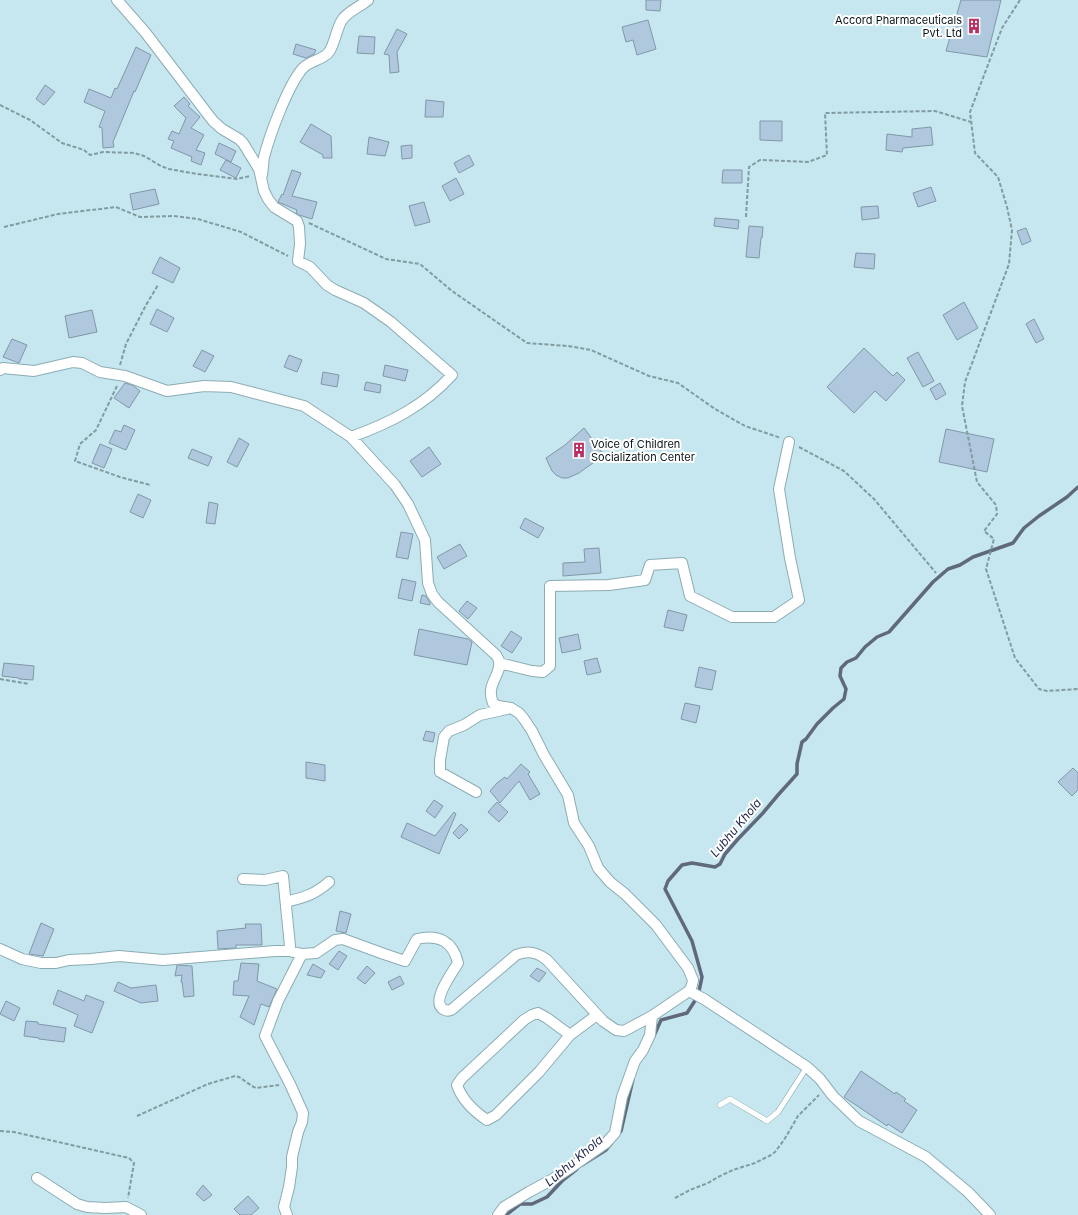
<svg xmlns="http://www.w3.org/2000/svg" width="1078" height="1215" font-family="Inter,sans-serif">
<rect width="100%" height="100%" fill="#c6e7ef"/>
<g fill="none" stroke-linecap="round" stroke-linejoin="round">
<path stroke="#60697c" stroke-width="3.5" d="M 653,1038 L 661,1020 L 687,1013 L 698,996 L 702,977 L 692,941 L 665,889 L 668,881 L 682,865 L 692,863 L 715,867 L 720,864 L 725,854 L 738,839 L 762,814 L 778,795 L 797,774 L 797,764 L 802,742 L 806,739 L 817,724 L 833,708 L 844,699 L 846,689 L 840,676 L 841,668 L 847,662 L 856,658 L 865,647 L 877,637 L 889,632 L 933,582 L 948,569 L 960,565 L 973,557 L 1013,543 L 1024,528 L 1039,516 L 1067,497 L 1078,487
M 618,1135 L 621,1131 L 633,1079
M 582,1165 L 606,1150 L 611,1144
M 506,1215 L 520,1204 L 532,1204 L 547,1197 L 563,1180 L 577,1169"/>
</g>
<path fill="#afc8dd" stroke="#8197a9" d="M 646,0 L 661,0 L 660,11 L 646,10 Z
M 961,0 L 1001,0 L 987,57 L 946,51 Z
M 648,20 L 656,49 L 637,55 L 633,40 L 626,42 L 622,27 Z
M 397,29 L 407,34 L 397,52 L 399,72 L 390,73 L 389,55 L 384,54 Z
M 359,36 L 375,37 L 374,54 L 357,53 Z
M 296,44 L 316,50 L 314,54 L 306,58 L 293,54 Z
M 136,47 L 151,55 L 135,92 L 134,91 L 113,142 L 114,147 L 103,148 L 102,128 L 99,127 L 105,111 L 84,102 L 89,89 L 111,98 L 115,88 L 117,89 Z
M 45,85 L 55,92 L 44,105 L 36,99 Z
M 184,97 L 190,104 L 188,106 L 200,117 L 191,128 L 204,135 L 196,150 L 205,153 L 201,165 L 191,161 L 192,157 L 171,148 L 174,141 L 168,139 L 172,131 L 179,134 L 186,118 L 174,106 Z
M 426,100 L 444,102 L 443,117 L 425,117 Z
M 760,121 L 782,121 L 782,141 L 760,140 Z
M 311,124 L 331,136 L 332,158 L 323,158 L 323,155 L 300,142 Z
M 931,127 L 933,145 L 903,148 L 902,152 L 886,150 L 887,134 L 912,137 L 912,129 Z
M 369,137 L 389,142 L 385,156 L 367,154 Z
M 219,143 L 236,151 L 231,162 L 215,154 Z
M 412,145 L 412,158 L 402,159 L 401,146 Z
M 469,155 L 474,165 L 459,173 L 454,163 Z
M 226,160 L 241,168 L 236,178 L 220,170 Z
M 292,170 L 301,173 L 292,196 L 317,202 L 312,219 L 299,215 L 296,213 L 297,210 L 278,202 L 282,194 L 283,195 Z
M 723,170 L 742,170 L 742,183 L 722,183 Z
M 456,178 L 464,194 L 450,201 L 442,186 Z
M 931,187 L 936,201 L 918,207 L 913,193 Z
M 155,189 L 159,204 L 133,210 L 130,194 Z
M 424,202 L 430,222 L 415,226 L 409,206 Z
M 878,206 L 879,218 L 862,220 L 861,207 Z
M 715,218 L 739,220 L 738,229 L 714,226 Z
M 749,226 L 763,227 L 762,238 L 761,238 L 759,258 L 746,257 Z
M 1026,228 L 1031,241 L 1022,245 L 1017,231 Z
M 856,253 L 875,254 L 874,269 L 854,267 Z
M 160,257 L 180,268 L 173,283 L 152,273 Z
M 964,302 L 978,328 L 957,340 L 943,315 Z
M 157,309 L 174,318 L 167,332 L 150,324 Z
M 92,310 L 97,332 L 69,338 L 65,316 Z
M 1034,319 L 1044,339 L 1036,343 L 1026,324 Z
M 12,339 L 27,345 L 19,363 L 3,357 Z
M 864,348 L 893,376 L 897,372 L 905,380 L 886,401 L 875,391 L 854,413 L 827,387 Z
M 202,350 L 214,356 L 205,372 L 193,366 Z
M 918,352 L 934,381 L 923,387 L 907,358 Z
M 289,355 L 302,360 L 297,372 L 284,367 Z
M 385,365 L 408,370 L 405,381 L 383,376 Z
M 323,372 L 339,375 L 337,387 L 321,384 Z
M 366,382 L 381,385 L 380,393 L 364,390 Z
M 125,383 L 132,385 L 140,391 L 129,408 L 114,398 Z
M 940,383 L 946,394 L 936,400 L 930,389 Z
M 124,425 L 135,430 L 126,450 L 109,443 L 115,430 L 121,432 Z
M 584,428 L 604,455 L 579,473 L 568,478 L 562,478 L 556,475 L 552,471 L 546,458 L 565,445 Z
M 946,429 L 994,439 L 987,472 L 939,462 Z
M 239,438 L 249,444 L 237,467 L 227,462 Z
M 100,444 L 112,449 L 104,468 L 92,463 Z
M 429,447 L 441,464 L 422,477 L 410,461 Z
M 192,449 L 212,457 L 208,466 L 188,458 Z
M 138,494 L 151,500 L 143,518 L 130,512 Z
M 209,502 L 218,504 L 215,524 L 206,523 Z
M 525,518 L 544,528 L 538,538 L 520,528 Z
M 401,532 L 413,534 L 408,559 L 396,557 Z
M 460,544 L 467,556 L 444,569 L 437,557 Z
M 599,548 L 601,573 L 563,576 L 563,563 L 585,562 L 584,549 Z
M 402,579 L 416,582 L 412,601 L 398,598 Z
M 422,595 L 426,596 L 430,603 L 430,605 L 420,603 Z
M 467,601 L 477,608 L 468,619 L 459,611 Z
M 668,610 L 687,615 L 683,631 L 664,627 Z
M 419,629 L 468,639 L 472,642 L 467,665 L 414,655 Z
M 511,631 L 522,638 L 512,653 L 501,646 Z
M 578,634 L 581,649 L 562,653 L 559,638 Z
M 597,658 L 601,672 L 587,675 L 584,661 Z
M 4,663 L 34,666 L 33,680 L 19,679 L 19,678 L 2,676 Z
M 699,667 L 716,671 L 712,690 L 695,687 Z
M 685,703 L 700,706 L 696,723 L 681,719 Z
M 426,731 L 435,733 L 433,742 L 423,740 Z
M 306,762 L 325,765 L 325,781 L 306,778 Z
M 521,764 L 530,772 L 528,774 L 540,794 L 530,800 L 519,781 L 500,803 L 490,791 L 497,783 L 505,777 L 507,779 Z
M 1073,768 L 1078,773 L 1078,790 L 1072,796 L 1058,782 Z
M 434,800 L 443,806 L 435,818 L 426,811 Z
M 497,802 L 508,812 L 499,822 L 488,812 Z
M 454,812 L 456,814 L 439,854 L 401,837 L 407,823 L 435,836 Z
M 461,824 L 468,830 L 459,839 L 453,833 Z
M 340,911 L 351,914 L 346,933 L 336,931 Z
M 41,923 L 54,929 L 43,956 L 29,954 Z
M 245,924 L 261,924 L 262,945 L 236,945 L 236,948 L 218,949 L 217,931 L 246,928 Z
M 339,951 L 347,956 L 338,970 L 329,964 Z
M 241,963 L 259,964 L 257,981 L 277,989 L 269,1007 L 261,1004 L 254,1025 L 240,1017 L 249,996 L 233,995 L 234,981 L 238,981 Z
M 313,964 L 325,971 L 321,978 L 307,975 Z
M 177,965 L 192,966 L 194,996 L 184,997 L 182,982 L 181,982 L 182,975 L 175,976 Z
M 367,966 L 375,973 L 365,984 L 357,978 Z
M 537,968 L 546,973 L 539,982 L 530,976 Z
M 400,976 L 404,984 L 392,990 L 388,982 Z
M 118,982 L 131,988 L 156,985 L 158,1001 L 141,1003 L 114,991 Z
M 58,990 L 84,1001 L 86,995 L 104,1002 L 92,1033 L 74,1026 L 78,1015 L 53,1004 Z
M 6,1001 L 20,1008 L 14,1021 L 0,1014 Z
M 26,1021 L 38,1022 L 38,1024 L 66,1028 L 64,1042 L 39,1039 L 39,1038 L 24,1036 Z
M 861,1071 L 895,1094 L 896,1092 L 906,1099 L 904,1101 L 917,1110 L 902,1133 L 888,1124 L 887,1126 L 844,1097 Z
M 203,1185 L 212,1195 L 204,1201 L 196,1194 Z
M 248,1196 L 259,1208 L 251,1215 L 240,1215 L 234,1209 Z"/>
<g fill="none" stroke-linecap="round" stroke-linejoin="round">
<defs>
<path id="service" d="M 720,1105 L 730,1099 L 767,1121 L 778,1112 L 807,1067"/>
<path id="minor" d="M 117,0 L 145,32 L 213,121 L 222,129 L 239,139 L 243,143 L 259,169 L 264,191 L 268,199 L 274,207 L 297,221 L 299,227 L 300,244 L 298,261 L 310,267 L 327,285 L 335,290 L 364,303 L 391,322 L 452,375 C 424,406 390,423 351,437
M 262,175 C 263,169 263,163 264,157 C 270,134 288,85 303,68 C 311,60 323,60 329,52 C 335,43 336,30 342,20 C 348,11 360,7 368,0
M 0,370 L 3,368 L 34,371 L 73,362 L 82,363 L 100,372 L 125,376 L 167,391 L 204,386 L 231,387 L 304,406 L 351,437 L 395,485 L 408,504 L 425,540 L 428,583 L 432,594 L 438,602 L 496,655 C 497,657 499,659 499,661 C 502,675 485,684 493,703 L 498,706 L 511,708 L 519,713 L 524,719 L 532,731 L 544,755 L 568,795 L 574,823 L 589,846 L 598,868 L 610,882 L 625,894 L 656,925 L 688,968 L 693,980 L 692,985 L 689,991 L 652,1016 L 624,1031 L 616,1030 L 603,1021 L 547,960 C 537,952 528,950 516,955 L 457,1005 C 453,1009 449,1013 443,1009 C 431,1001 452,973 458,963 C 453,941 438,934 417,939 L 405,961 L 384,954 L 343,939 L 335,940 L 316,953 L 302,954 L 289,951 L 275,951 L 163,960 L 119,956 L 91,959 L 69,960 L 56,963 L 41,963 L 22,959 L 0,949
M 499,663 L 532,671 L 543,672 L 550,666 L 550,586 L 609,585 L 645,580 L 650,565 L 682,563 L 690,596 L 732,617 L 774,617 L 799,600 L 790,558 L 779,489 L 789,442
M 476,792 L 440,772 L 440,760 L 444,737 L 449,731 L 464,725 L 480,715 L 507,709
M 243,879 L 265,880 L 283,876 L 290,946 L 289,951
M 286,902 C 305,897 314,895 329,882
M 689,991 L 704,999 L 807,1067 L 820,1079 L 833,1096 L 859,1121 L 926,1157 L 968,1192 L 990,1215
M 570,1035 L 547,1018 L 538,1013 L 532,1015 L 524,1020 L 462,1078 L 457,1085 C 462,1100 475,1112 487,1120 L 496,1115 L 539,1072 L 570,1035 L 597,1015
M 37,1178 L 77,1204 L 87,1207 L 105,1208 L 126,1207 L 141,1215
M 287,1215 L 284,1207 L 289,1187 L 292,1167 L 292,1157 L 298,1132 L 302,1122 L 303,1113 L 290,1084 L 265,1036 L 278,1001 L 302,954
M 498,1215 L 504,1207 L 529,1192 L 553,1179 L 573,1166 L 606,1143 L 615,1133 L 622,1097 L 635,1061 L 643,1050 L 650,1035 L 652,1016"/>
</defs>
<use href="#service" stroke="#8cacb4" stroke-width="6"/>
<use href="#minor" stroke="#8cacb4" stroke-width="12"/>
<path stroke="#819ba0" stroke-width="2" stroke-dasharray="4 2" stroke-linecap="butt" d="M 1020,0 L 1002,28 L 970,112 L 975,153 L 998,177 L 1007,207 L 1012,230 L 1009,264 L 965,382 L 962,406 L 977,482 L 996,505 L 997,514 L 984,531 L 994,539 L 986,569 L 1015,658 L 1039,689 L 1047,691 L 1078,689
M 0,105 L 30,120 L 62,143 L 84,150 L 90,155 L 103,152 L 134,153 L 144,156 L 161,166 L 169,169 L 197,174 L 237,179 L 250,176
M 746,217 L 749,167 L 760,160 L 808,162 L 827,155 L 825,113 L 935,111 L 971,122
M 309,223 L 386,259 L 420,264 L 452,291 L 527,343 L 568,346 L 591,350 L 649,376 L 678,383 L 715,409 L 745,426 L 781,438
M 4,227 L 58,214 L 116,207 L 140,217 L 174,216 L 198,219 L 241,232 L 288,256
M 120,365 L 126,344 L 146,305 L 158,285
M 117,386 L 96,430 L 80,444 L 75,461 L 120,477 L 150,485
M 799,447 L 844,471 L 874,499 L 936,573
M 0,679 L 29,684
M 137,1116 L 208,1084 L 235,1076 L 239,1077 L 252,1086 L 256,1088 L 279,1085
M 0,1131 L 14,1132 L 129,1158 L 134,1163 L 128,1198
M 675,1198 L 690,1190 L 708,1183 L 718,1177 L 733,1170 L 755,1163 L 771,1155 L 775,1152 L 784,1140 L 798,1116 L 819,1095"/>
<use href="#service" stroke="#fff" stroke-width="5"/>
<use href="#minor" stroke="#fff" stroke-width="10"/>
</g>
<defs>
<symbol id="building-bare" viewBox="-9 -9 18 18"><path d="M-4-6H4V6H1V3H-1V6H-4ZM-2.5-4.3h1.7v1.8h-1.7ZM.8-4.3h1.7v1.8H.8ZM-2.5-1h1.7V.8h-1.7ZM.8-1h1.7V.8H.8Z" fill="#ba2e63" stroke="#fff" stroke-width="2.5" paint-order="stroke"/></symbol>
</defs>
<g fill-rule="evenodd">
<use href="#building-bare" x="963" y="15" width="22" height="22"/>
<use href="#building-bare" x="568" y="439" width="22" height="22"/>
</g>
<g text-anchor="middle" stroke-width="4" stroke-linejoin="round" paint-order="stroke">
<g font-size="11" fill="#081517" stroke="#fff" text-anchor="end">
<text x="962" y="24">Accord Pharmaceuticals<tspan x="962" dy="13">Pvt. Ltd</tspan></text>
<text x="591" y="448" text-anchor="start">Voice of Children<tspan x="591" dy="13">Socialization Center</tspan></text>
</g>
<g font-size="12" font-style="italic" fill="#232a50" stroke="#fff">
<text transform="translate(736 828) rotate(-50)" y="4">Lubhu Khola</text>
<text transform="translate(574 1161) rotate(-40)" y="4">Lubhu Khola</text>
</g>
</g>
</svg>
